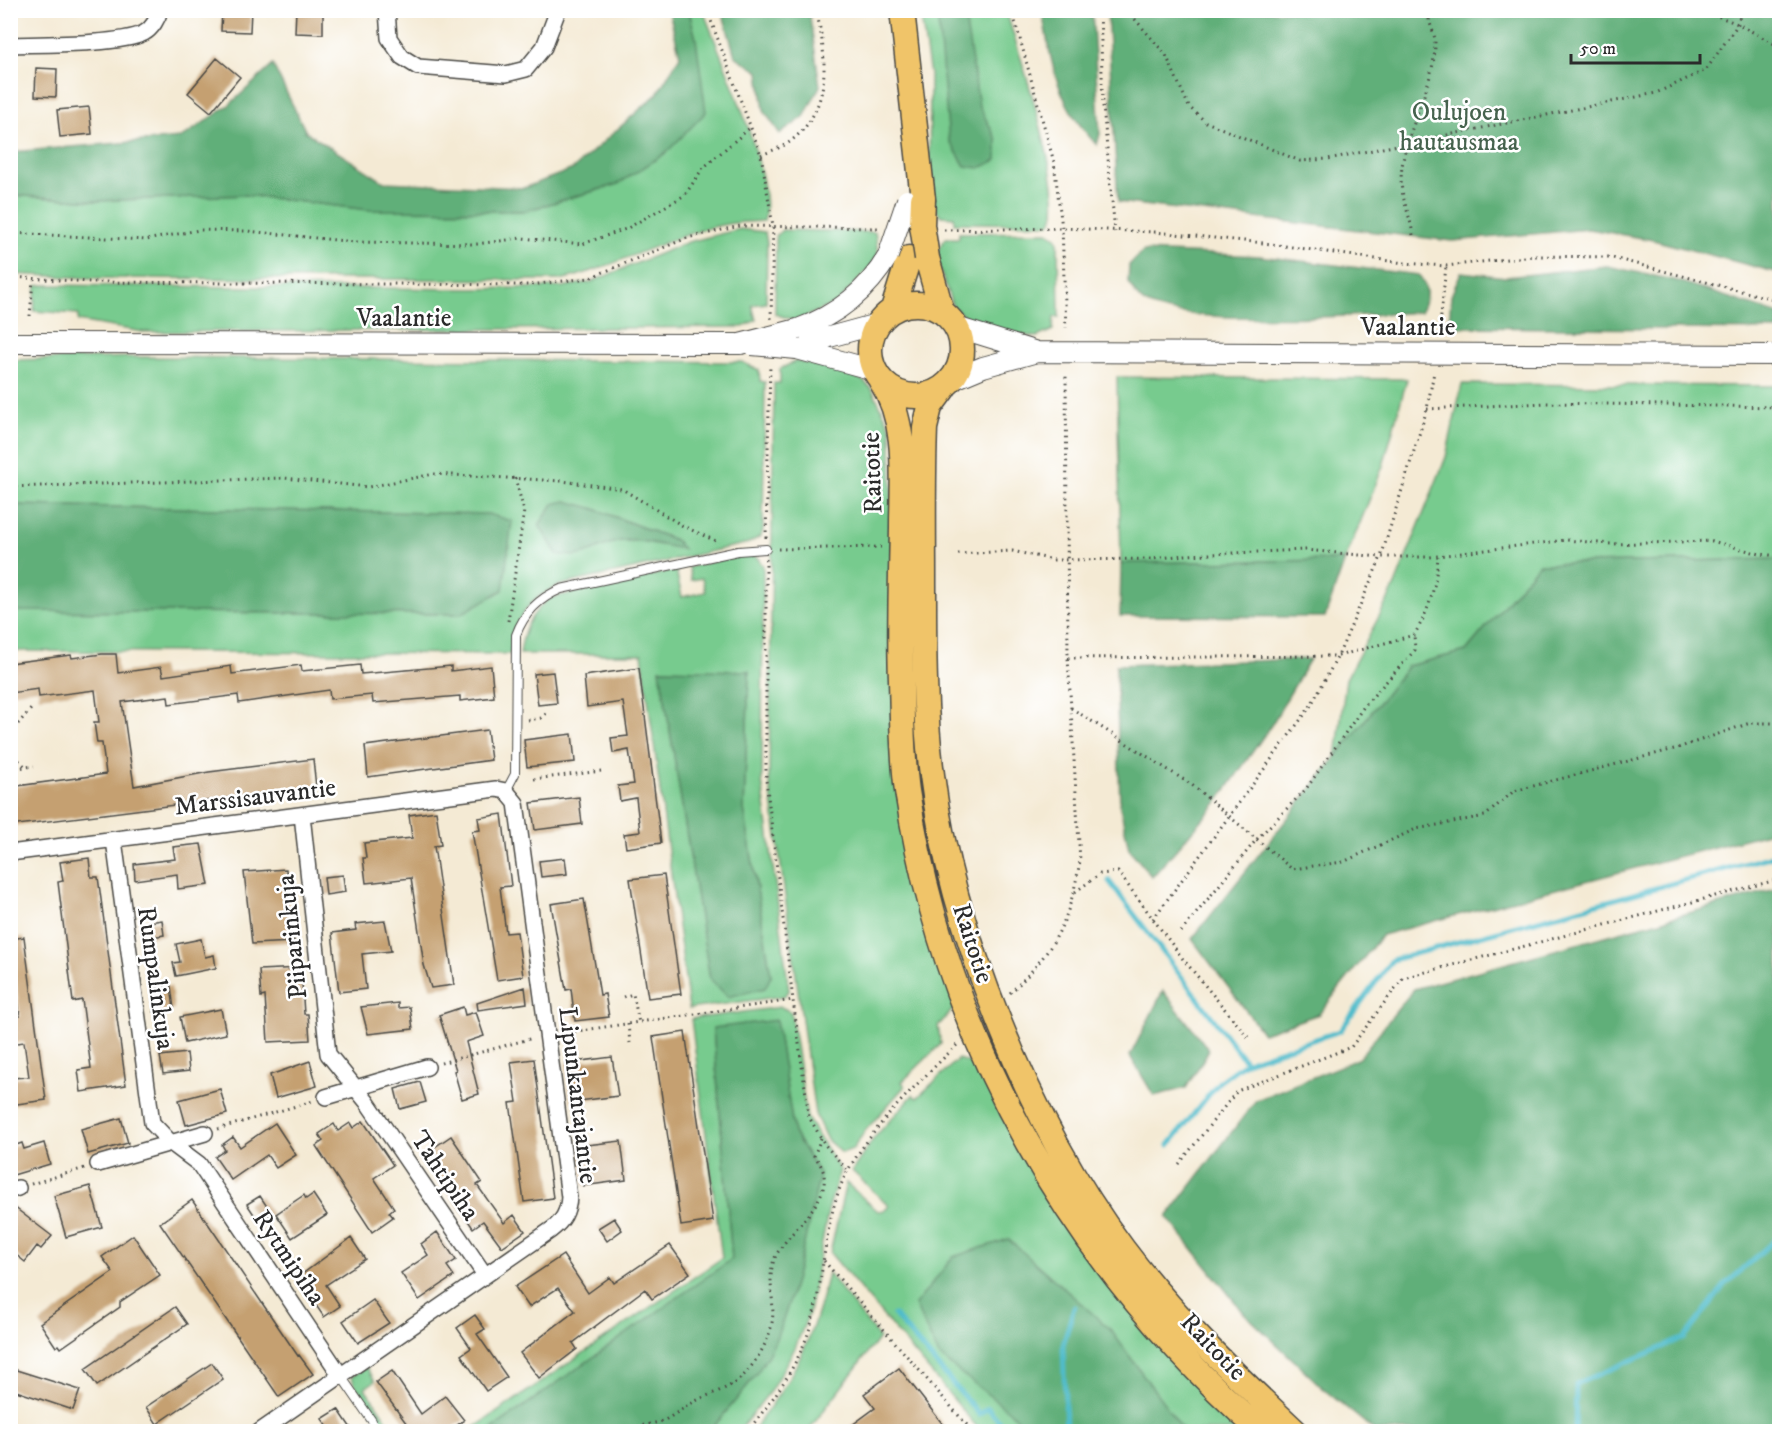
<svg xmlns="http://www.w3.org/2000/svg" width="1790" height="1442" font-family="'IM FELL DW Pica',serif">
<rect width="100%" height="100%" fill="#fff"/>
<filter id="ink" filterUnits="userSpaceOnUse"><feTurbulence type="fractalNoise" baseFrequency=".0167" numOctaves="2"/><feDisplacementMap in="SourceGraphic" scale="12" xChannelSelector="R" yChannelSelector="G"/><feConvolveMatrix kernelMatrix="1 2 1 2 8 2 1 2 1" color-interpolation-filters="sRGB"/></filter>
<filter id="wash" filterUnits="userSpaceOnUse"><feTurbulence type="fractalNoise" baseFrequency=".008" numOctaves="4" result="noise"/><feDisplacementMap in="SourceGraphic" scale="24" xChannelSelector="R" yChannelSelector="G"/><feGaussianBlur stdDeviation="1.35" result="paint"/><feColorMatrix in="noise" values="0 0 0 0 0 0 0 0 0 0 0 0 0 0 0 0 0 1.4 0 .05"/><feComposite in="paint" operator="in"/></filter>
<g filter="url(#wash)">
<rect width="100%" height="100%" fill="#f4ead4"/>
<path fill="#77cb8e" stroke="#517b5c" stroke-width="1.5" fill-rule="evenodd" d="M 703,10 C 720,56 776,179 764,221 C 747,222 730,222 713,227 C 661,240 613,268 560,280 L 91,278 L 11,274 L 10,195 L 96,201 L 245,195 L 369,210 L 525,211 L 618,184 L 696,40 L 689,11 Z
M 920,11 L 1006,11 C 1015,40 1072,208 1049,224 L 954,223 L 954,217 L 941,216 L 929,201 L 930,75 Z
M 740,229 L 765,232 L 767,243 L 766,303 L 752,305 L 756,320 L 743,327 L 143,332 L 78,321 L 78,314 L 34,311 L 36,286 L 41,285 L 472,289 L 561,287 L 591,282 L 688,242 Z
M 782,230 L 875,232 L 878,254 L 872,265 L 838,302 L 796,321 L 775,314 L 776,236 Z
M 1048,232 L 1056,237 L 1058,242 L 1059,317 L 1054,317 L 1053,330 L 1037,337 L 1028,336 L 985,328 L 969,320 L 953,307 L 935,256 L 945,238 L 959,238 L 959,233 Z
M 139,357 L 742,362 L 759,370 L 760,381 L 765,382 L 763,530 L 761,536 L 749,543 L 560,585 C 530,597 512,620 511,654 L 11,651 L 11,611 L 461,614 L 488,514 L 11,505 L 10,360 ZM 592,508 L 675,540 L 682,549 L 640,541 L 621,541 Z
M 796,361 L 841,371 L 862,380 L 872,389 L 891,428 L 894,678 L 957,1005 L 938,1026 L 941,1044 L 902,1082 L 905,1086 L 865,1131 L 853,1149 L 842,1153 L 827,1140 L 815,1114 L 769,779 L 774,383 L 780,383 L 780,369 Z
M 1117,377 L 1407,379 L 1383,466 L 1345,560 L 1121,563 Z
M 1462,384 L 1779,386 L 1779,559 L 1539,564 L 1466,651 L 1408,666 L 1336,757 L 1346,679 L 1393,590 L 1446,457 Z
M 746,554 L 757,557 L 763,566 L 762,781 L 789,991 L 784,996 L 689,1009 L 642,654 L 520,654 C 523,629 530,614 550,598 L 676,570 L 682,597 L 705,592 L 702,578 L 691,580 L 689,567 ZM 660,669 L 749,672 L 744,809 L 771,976 L 764,988 L 710,979 Z
M 781,1007 L 791,1012 L 807,1118 L 840,1170 L 828,1211 L 809,1313 L 795,1348 L 771,1390 L 739,1431 L 710,1431 L 752,1380 L 820,1175 L 794,1133 L 776,1021 L 713,1029 L 732,1259 L 489,1431 L 468,1432 L 722,1258 L 691,1019 Z
M 958,1059 L 974,1064 L 978,1060 L 1251,1431 L 986,1431 L 976,1426 L 830,1253 L 846,1183 L 878,1211 L 885,1210 L 889,1206 L 852,1171 L 874,1138 L 913,1095 L 917,1098 Z
M 828,1273 L 879,1338 L 808,1431 L 752,1431 C 794,1378 813,1340 828,1273 Z
M 367,1367 L 375,1381 L 365,1388 L 394,1431 L 386,1431 L 354,1384 L 352,1376 Z"/>
<path fill="#61af79" stroke="#466d52" stroke-width="1.5" d="M 669,11 L 689,11 L 696,39 L 706,112 L 666,153 L 618,184 L 525,211 L 369,210 L 245,195 L 96,201 L 11,195 L 11,152 L 181,138 L 229,105 L 273,65 L 306,132 L 384,182 L 524,188 L 573,169 L 657,94 L 680,56 Z
M 722,11 L 809,11 L 820,86 L 804,117 L 780,134 L 764,111 L 759,72 L 735,56 Z
M 937,11 L 964,11 L 979,106 L 997,140 L 997,160 L 980,168 L 965,166 L 949,140 Z
M 1042,11 L 1092,11 L 1100,134 L 1097,145 C 1056,103 1052,65 1042,11 Z
M 1107,11 L 1779,11 L 1779,273 L 1653,240 L 1589,229 L 1452,241 L 1118,202 Z
M 1143,251 L 1259,256 L 1419,275 C 1429,289 1428,298 1420,312 C 1370,315 1175,328 1142,301 C 1136,296 1132,288 1128,282 L 1129,265 Z
M 1607,266 L 1678,281 L 1779,314 L 1779,330 L 1449,327 L 1451,296 L 1461,272 L 1506,277 Z
M 566,501 L 592,508 L 675,540 L 683,549 C 663,546 641,538 621,541 C 593,546 589,561 557,554 L 539,525 L 553,504 Z
M 11,505 L 488,514 L 512,521 L 503,590 L 461,614 L 11,611 Z
M 1779,559 L 1779,830 L 1382,935 L 1319,1014 L 1263,1033 L 1192,939 L 1408,666 L 1466,651 L 1539,564 Z
M 1345,560 L 1325,617 L 1120,616 L 1121,563 Z
M 1310,659 L 1272,724 L 1217,803 L 1152,877 L 1129,849 L 1120,806 L 1116,665 Z
M 660,669 L 749,671 L 744,809 L 771,976 L 765,988 L 728,997 L 710,979 Z
M 1779,888 L 1779,1431 L 1375,1431 L 1327,1392 L 1244,1313 L 1167,1217 L 1256,1100 L 1358,1059 L 1414,989 Z
M 1163,991 L 1209,1050 L 1186,1088 L 1154,1096 L 1130,1056 Z
M 776,1020 L 794,1133 L 820,1175 C 806,1230 797,1289 775,1341 C 760,1375 733,1403 710,1431 L 489,1431 L 732,1259 L 713,1028 Z
M 1008,1239 L 1110,1329 L 1184,1431 L 1027,1431 L 1009,1411 L 939,1356 L 915,1305 L 953,1257 Z"/>
<g fill="none" stroke-linecap="round" stroke-linejoin="round">
<path stroke="#50bccb" stroke-width="5" d="M 1109,881 L 1246,1062
M 1169,1145 L 1220,1081 L 1246,1062 L 1340,1031 L 1392,960 L 1780,854
M 894,1315 L 979,1414 L 988,1408 L 1008,1432
M 1066,1432 L 1063,1345 L 1074,1307
M 1575,1432 L 1576,1384 L 1684,1338 L 1725,1285 L 1780,1235"/>
</g>
<g id="blocks">
<path fill="#c5a071" d="M 222,10 L 251,10 L 250,32 L 221,31 Z
M 296,10 L 323,10 L 323,34 L 295,33 Z
M 217,58 L 240,77 L 211,112 L 188,93 Z
M 36,68 L 57,69 L 56,97 L 35,96 Z
M 89,107 L 92,134 L 60,137 L 57,110 Z
M 102,654 L 116,654 L 118,673 L 161,667 L 163,676 L 231,666 L 232,674 L 301,665 L 302,671 L 360,665 L 361,674 L 451,666 L 451,671 L 491,666 L 494,697 L 460,701 L 460,696 L 373,703 L 372,695 L 330,699 L 329,690 L 239,703 L 238,695 L 169,704 L 168,696 L 122,702 L 134,786 L 209,772 L 313,759 L 316,787 L 10,826 L 10,787 L 106,774 L 102,743 L 97,743 L 94,722 L 99,722 L 95,690 L 39,697 L 38,689 L 10,693 L 10,663 L 71,655 L 72,658 Z
M 639,668 L 661,843 L 626,848 L 624,834 L 640,832 L 636,798 L 620,801 L 618,786 L 634,784 L 629,750 L 613,753 L 611,738 L 628,736 L 623,702 L 587,707 L 584,676 Z
M 553,672 L 557,703 L 538,705 L 534,674 Z
M 487,730 L 491,760 L 368,777 L 365,746 Z
M 572,734 L 575,762 L 527,767 L 524,740 Z
M 579,797 L 582,824 L 535,830 L 531,803 Z
M 436,811 L 441,845 L 434,846 L 454,985 L 431,988 L 424,965 L 411,878 L 366,883 L 363,858 L 366,858 L 364,843 L 412,838 L 409,815 Z
M 502,814 L 511,886 L 500,887 L 506,933 L 517,932 L 523,976 L 497,980 L 472,831 L 480,830 L 478,818 Z
M 201,844 L 209,885 L 178,889 L 177,874 L 135,880 L 134,864 L 175,859 L 173,847 Z
M 89,858 L 91,877 L 98,877 L 126,1085 L 81,1092 L 78,1070 L 91,1068 L 82,1000 L 73,1002 L 58,882 L 63,881 L 60,862 Z
M 565,858 L 567,874 L 541,877 L 539,861 Z
M 286,869 L 289,916 L 292,915 L 294,942 L 252,944 L 244,872 Z
M 343,875 L 345,892 L 326,895 L 324,877 Z
M 664,875 L 681,994 L 648,998 L 630,879 Z
M 584,899 L 600,995 L 605,994 L 609,1017 L 575,1021 L 571,989 L 566,990 L 551,904 Z
M 162,920 L 164,935 L 145,938 L 143,923 Z
M 385,921 L 391,951 L 362,954 L 366,989 L 339,992 L 332,933 L 356,930 L 355,924 Z
M 24,937 L 46,1100 L 10,1105 L 10,1078 L 29,1077 L 24,1042 L 10,1044 L 10,1018 L 20,1016 L 16,985 L 10,986 L 10,939 Z
M 201,939 L 205,957 L 214,955 L 216,968 L 176,976 L 173,963 L 180,962 L 176,944 Z
M 301,968 L 304,1014 L 308,1014 L 310,1040 L 268,1042 L 265,996 L 261,997 L 259,970 Z
M 171,986 L 174,1009 L 154,1012 L 151,989 Z
M 525,987 L 527,1003 L 478,1010 L 477,1003 Z
M 398,1003 L 398,1008 L 410,1007 L 413,1029 L 368,1034 L 361,1007 Z
M 463,1007 L 465,1015 L 476,1012 L 484,1036 L 466,1042 L 479,1094 L 462,1099 L 454,1071 L 456,1070 L 439,1015 Z
M 221,1009 L 226,1034 L 185,1043 L 180,1017 Z
M 685,1032 L 713,1221 L 681,1226 L 653,1037 Z
M 187,1053 L 189,1071 L 163,1074 L 160,1056 Z
M 612,1057 L 618,1096 L 571,1102 L 566,1063 Z
M 534,1059 L 553,1198 L 524,1202 L 510,1103 L 517,1102 L 511,1062 Z
M 310,1061 L 317,1086 L 276,1098 L 270,1075 Z
M 420,1082 L 426,1102 L 400,1109 L 395,1089 Z
M 220,1089 L 227,1114 L 186,1125 L 179,1100 Z
M 121,1118 L 128,1143 L 88,1154 L 81,1129 Z
M 363,1121 L 393,1165 L 374,1178 L 394,1208 L 389,1212 L 393,1217 L 372,1232 L 316,1146 L 323,1141 L 319,1134 L 334,1124 L 338,1131 L 350,1123 L 353,1128 Z
M 275,1123 L 296,1155 L 276,1168 L 267,1155 L 231,1180 L 215,1157 L 225,1150 L 222,1145 L 233,1137 L 240,1147 Z
M 451,1136 L 482,1182 L 477,1185 L 504,1223 L 514,1215 L 525,1231 L 502,1247 L 483,1221 L 473,1228 L 423,1155 Z
M 621,1141 L 626,1180 L 583,1186 L 578,1146 Z
M 22,1143 L 24,1149 L 44,1143 L 50,1164 L 10,1176 L 10,1147 Z
M 90,1186 L 102,1227 L 66,1237 L 54,1196 Z
M 313,1194 L 327,1215 L 292,1238 L 276,1214 L 304,1195 L 306,1199 Z
M 260,1196 L 272,1214 L 259,1222 L 247,1204 Z
M 192,1200 L 298,1356 L 299,1355 L 313,1374 L 279,1397 L 160,1223 Z
M 10,1204 L 52,1236 L 41,1249 L 37,1246 L 25,1262 L 10,1250 Z
M 614,1218 L 622,1230 L 607,1241 L 598,1228 Z
M 437,1232 L 456,1260 L 447,1266 L 454,1276 L 419,1300 L 401,1273 L 428,1255 L 421,1244 Z
M 133,1235 L 160,1275 L 120,1302 L 120,1307 L 61,1348 L 59,1345 L 56,1347 L 40,1323 L 113,1272 L 102,1257 Z
M 351,1238 L 365,1259 L 326,1285 L 340,1306 L 324,1317 L 297,1278 Z
M 670,1245 L 690,1273 L 652,1299 L 645,1289 L 573,1343 L 577,1349 L 539,1378 L 520,1353 L 575,1311 L 558,1288 L 529,1307 L 515,1287 L 563,1255 L 588,1293 L 610,1277 L 614,1283 Z
M 373,1300 L 389,1323 L 358,1343 L 343,1321 Z
M 175,1307 L 187,1324 L 97,1386 L 85,1369 Z
M 475,1315 L 485,1329 L 477,1334 L 507,1377 L 486,1391 L 461,1355 L 471,1348 L 457,1328 Z
M 212,1363 L 223,1379 L 157,1424 L 146,1407 Z
M 10,1368 L 80,1390 L 73,1410 L 10,1389 Z
M 899,1368 L 948,1431 L 844,1431 L 875,1408 L 864,1394 Z
M 392,1371 L 421,1414 L 445,1396 L 464,1420 L 449,1431 L 412,1431 L 376,1382 Z
M 338,1409 L 353,1431 L 331,1431 L 322,1419 Z"/>
</g>
</g>
<g filter="url(#ink)">
<use href="#blocks" fill-opacity="0" stroke="#494844" stroke-width="1.5"/>
<g fill="none" stroke-linecap="round" stroke-linejoin="round">
<defs>
<path id="service" d="M 506,791 L 515,774 L 516,635 C 524,613 539,598 561,589 L 738,551 L 766,549
M 341,1376 L 372,1421"/>
<path id="minor" d="M 387,10 L 389,38 L 402,57 L 418,67 L 506,74 L 526,69 L 544,47 L 558,10
M 10,45 C 41,44 120,45 144,33 C 152,29 158,18 160,10
M 302,815 L 328,1054 L 367,1102 L 485,1275
M 114,840 L 152,1123 L 171,1143 L 199,1164 L 341,1376
M 10,853 L 496,789 L 506,791 L 516,803 L 569,1197 C 568,1212 563,1221 551,1230 L 259,1432
M 326,1097 L 427,1067
M 98,1164 L 205,1133
M 10,1190 L 18,1188"/>
<path id="tertiary" d="M 956,327 L 1037,352 L 1780,355
M 798,329 C 837,315 867,292 888,256
M 10,343 L 740,344
M 797,349 L 822,339 L 877,324
M 797,349 L 874,370
M 952,380 L 983,367 L 1037,352"/>
<path id="primary" d="M 902,10 L 923,199
M 927,258 L 942,312
M870 350a46 46 0 1 1 92 0a46 46 0 1 1-92 0Z
M 893,309 L 909,258
M 881,381 C 909,424 902,479 902,528 C 901,579 899,630 901,680 C 902,716 902,755 907,791 C 945,1041 1072,1265 1262,1432
M 944,388 L 930,407 L 925,428 C 923,481 924,533 924,585 C 924,648 924,713 932,775 C 951,929 1030,1125 1123,1249 C 1173,1316 1235,1375 1296,1432"/>
</defs>
<use href="#service" stroke="#494844" stroke-width="10"/>
<use href="#minor" stroke="#494844" stroke-width="18"/>
<use href="#tertiary" stroke="#494844" stroke-width="22"/>
<use href="#primary" stroke="#494844" stroke-width="27"/>
<path stroke="#494844" stroke-width="3" stroke-dasharray="1.5 4.5" stroke-linecap="butt" d="M 707,10 L 761,155 L 773,226 L 771,319
M 1012,10 L 1054,162 L 1062,228 L 1066,328
M 1100,10 L 1103,106 L 1115,232
M 1127,10 L 1166,55 L 1189,107 L 1206,122 L 1300,161 L 1328,159 L 1656,93 L 1706,70 L 1738,24 L 1741,10
M 1702,10 L 1738,24 L 1780,47
M 1776,45 L 1780,37
M 761,155 C 771,151 783,147 791,141 C 833,108 827,56 816,10
M 944,230 L 1062,228 L 1155,232 L 1264,243 L 1404,263 L 1446,266 L 1534,256 L 1609,257 L 1780,301
M 10,233 L 146,240 L 199,230 L 247,231 L 355,242 L 477,244 L 522,238 L 582,244 L 626,229 L 685,195 L 703,168 L 751,127
M 1413,235 C 1409,208 1398,196 1402,167 C 1407,128 1436,81 1435,42 C 1435,35 1431,27 1429,20 L 1434,10
M 10,277 L 91,282 L 530,285 L 589,278 L 687,238 L 740,226 L 880,228
M 30,316 L 33,280
M 1439,335 L 1446,266
M 1427,409 L 1545,403 L 1780,407
M 10,487 L 284,478 L 368,487 L 434,474 L 562,481 L 622,489 L 683,526 L 718,542
M 766,538 L 770,364
M 778,549 L 881,547
M 958,554 L 1012,551 L 1054,560 L 1152,559 L 1185,555 L 1305,550 L 1381,557 L 1430,557 L 1566,540 L 1611,544 L 1712,541 L 1760,554 L 1780,556
M 766,559 L 766,780 L 793,1000 L 809,1117 L 825,1145 L 848,1171
M 508,621 L 524,511 L 515,478
M 1068,658 L 1338,656 L 1414,635 C 1430,610 1436,585 1438,556
M 1071,708 L 1192,785 L 1292,869 L 1343,862 L 1416,829 L 1485,816 L 1514,791 L 1678,748 L 1750,723 L 1780,723
M 528,720 L 541,718 L 547,713
M 10,733 L 31,709
M 10,752 L 26,767
M 10,769 L 34,766
M 534,779 L 602,771
M 1075,892 L 1100,874 L 1118,872 L 1183,959 L 1248,1037
M 1153,919 L 1310,707 L 1338,656 L 1381,557 L 1427,409 L 1434,372
M 1181,932 L 1257,839 L 1306,789 L 1365,705 L 1415,650 L 1414,635
M 1010,993 C 1055,950 1069,923 1080,861 L 1068,658 L 1066,375
M 623,997 L 633,994 L 639,1023
M 628,1024 L 630,1043
M 563,1033 L 793,1000
M 441,1063 L 533,1038
M 218,1129 L 313,1101
M 1179,1164 L 1237,1091 L 1351,1047 L 1403,978 L 1780,879
M 31,1184 L 85,1168
M 824,1261 L 973,1432
M 626,1432 C 638,1424 652,1425 665,1420 C 674,1415 683,1408 692,1403 C 709,1393 730,1390 744,1375 C 756,1362 769,1341 772,1323 C 776,1299 764,1274 778,1252 C 795,1224 846,1190 814,1156 L 821,1138
M 747,1432 C 776,1396 804,1358 814,1313 C 825,1268 825,1214 847,1172 C 874,1124 919,1082 958,1044"/>
<use href="#service" stroke="#fff" stroke-width="8"/>
<use href="#minor" stroke="#fff" stroke-width="15"/>
<use href="#tertiary" stroke="#fff" stroke-width="20"/>
<use href="#primary" stroke="#f0c469" stroke-width="24"/>
<defs>
<path id="tertiary-bridge" d="M 888,256 L 907,200
M 740,344 L 798,329
M 752,345 L 797,349"/>
<path id="primary-bridge" d="M 923,199 L 922,225 L 927,258"/>
</defs>
<use href="#tertiary-bridge" stroke="#494844" stroke-width="22" stroke-linecap="butt"/>
<use href="#primary-bridge" stroke="#494844" stroke-width="27" stroke-linecap="butt"/>
<use href="#tertiary-bridge" stroke="#fff" stroke-width="20"/>
<use href="#primary-bridge" stroke="#f0c469" stroke-width="24"/>
</g>
</g>
<g text-anchor="middle" stroke-width="5" stroke-linejoin="round" paint-order="stroke">
<g font-size="26" fill="#46634e" stroke="#fff">
<text x="1459" y="120">Oulujoen<tspan x="1459" dy="30">hautausmaa</tspan></text>
</g>
<g font-size="26" fill="#2b2b2b" stroke="#fff">
<text x="404" y="326">Vaalantie</text>
<text x="1408" y="335">Vaalantie</text>
<text transform="translate(871 473) rotate(-92)" y="9">Raitotie</text>
<text transform="translate(255 796) rotate(-7)" y="9">Marssisauvantie</text>
<text transform="translate(291 937) rotate(-96)" y="9">Piiparinkuja</text>
<text transform="translate(974 943) rotate(72)" y="9">Raitotie</text>
<text transform="translate(157 978) rotate(82)" y="9">Rumpalinkuja</text>
<text transform="translate(579 1095) rotate(83)" y="9">Lipunkantajantie</text>
<text transform="translate(446 1175) rotate(56)" y="9">Tahtipiha</text>
<text transform="translate(290 1257) rotate(56)" y="9">Rytmipiha</text>
<text transform="translate(1214 1346) rotate(46)" y="9">Raitotie</text>
</g>
</g>
<rect width="1790" height="1442" fill="none" stroke="#fff" stroke-width="36"/>
<path d="M1571 54v9h129v-9" fill="none" stroke="#2b2b2b" stroke-width="3"/>
<text x="1580" y="54" font-size="18" fill="#2b2b2b" stroke="#ffffff" stroke-width="4.5" paint-order="stroke">50 m</text>
</svg>
